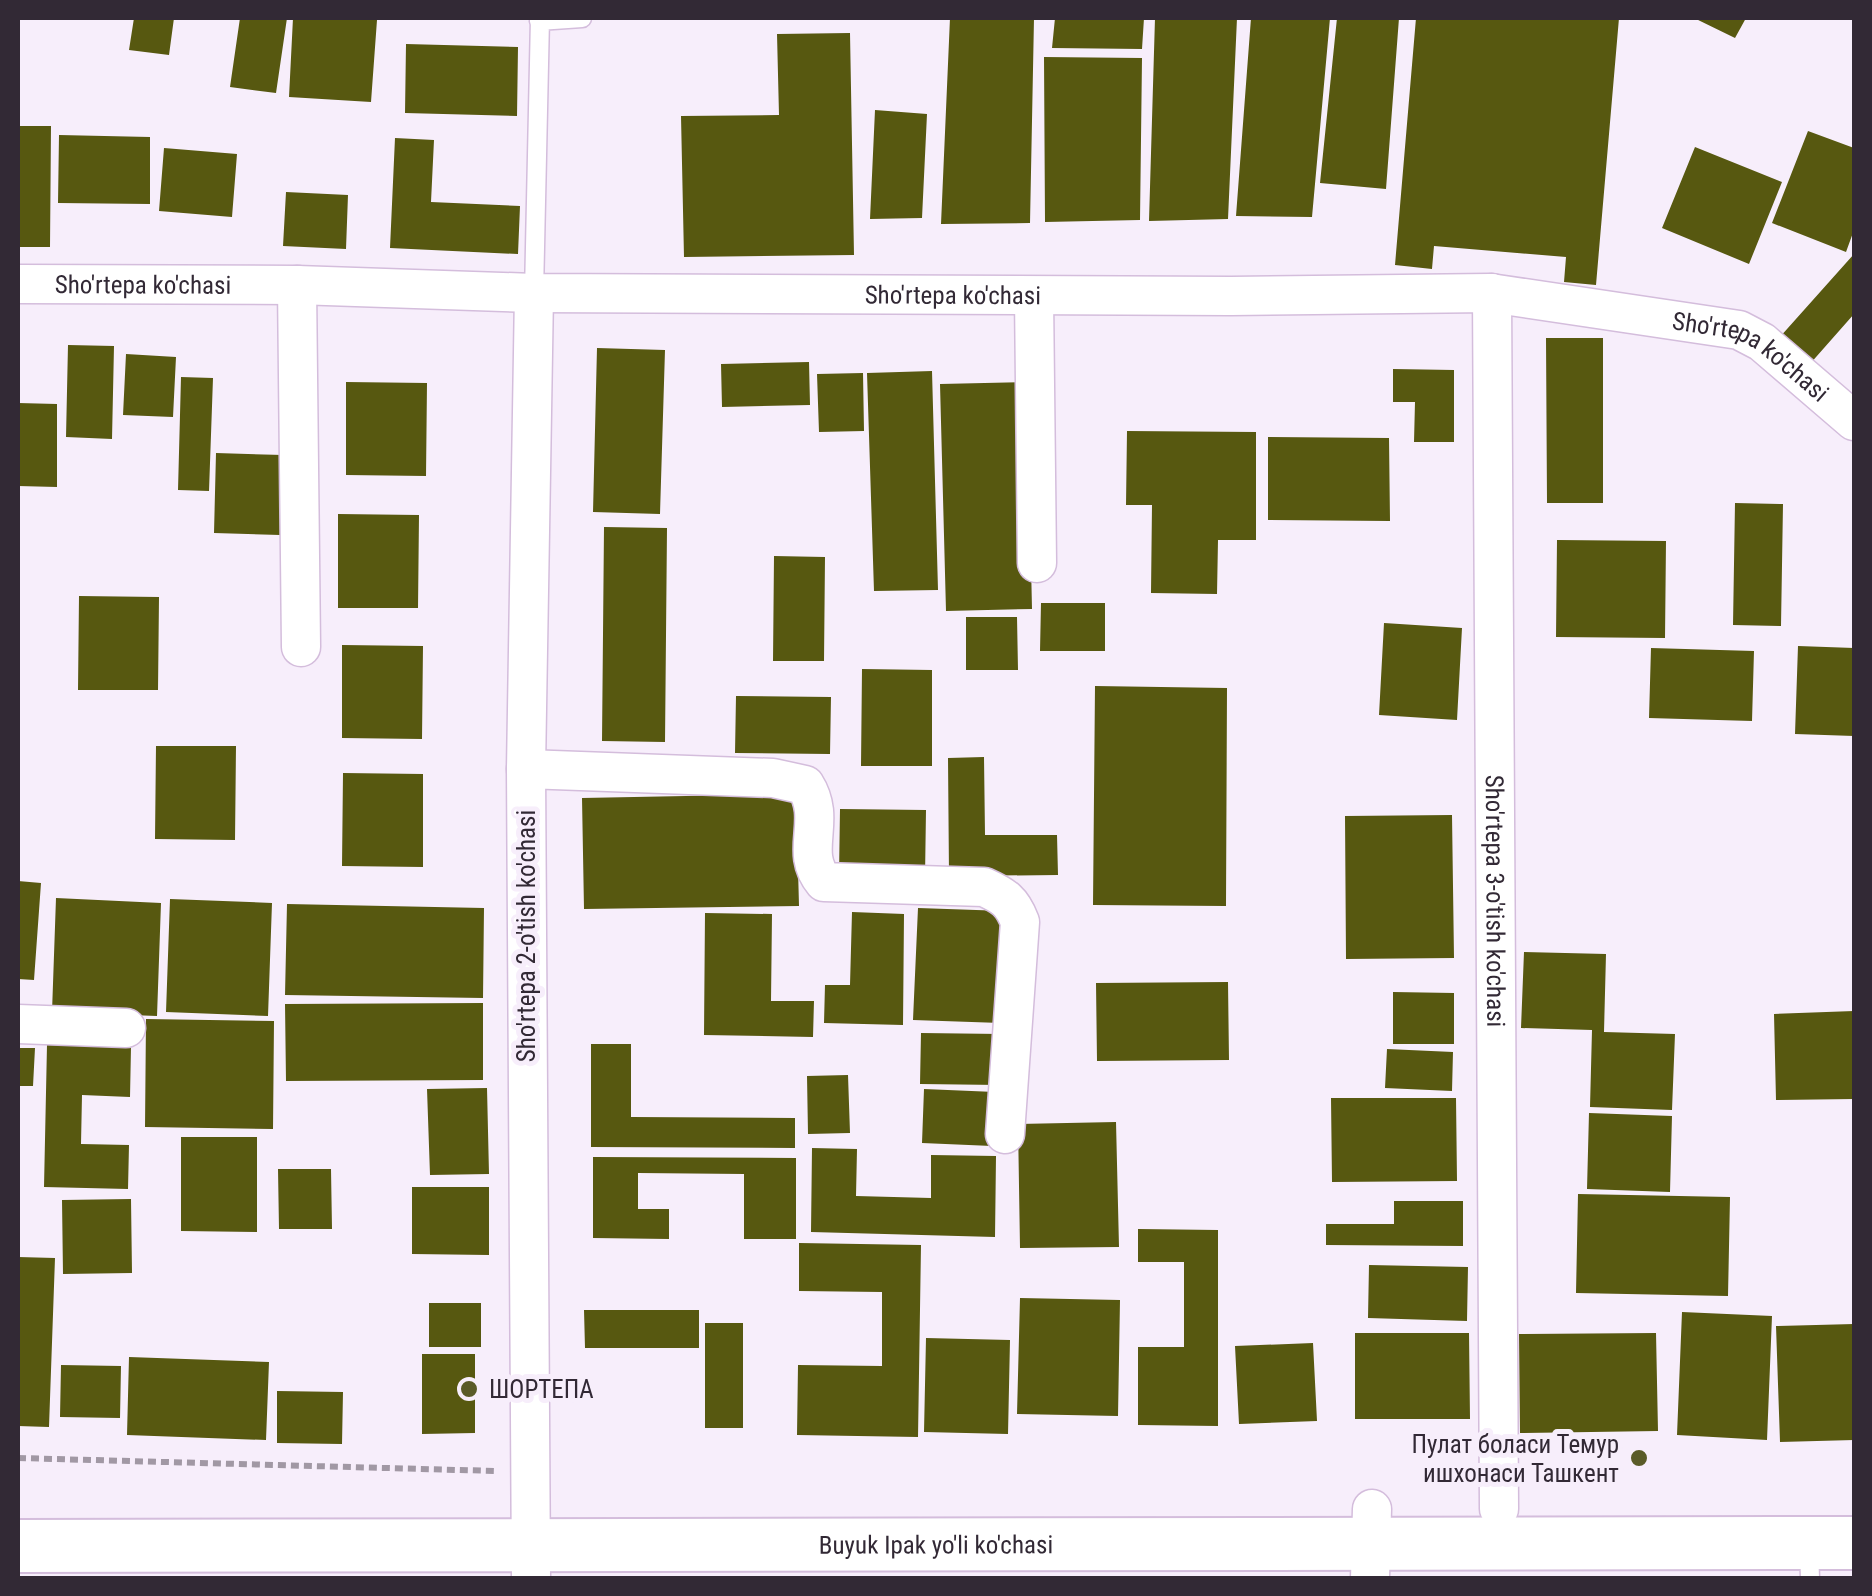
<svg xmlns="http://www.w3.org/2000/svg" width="1872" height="1596" font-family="'Roboto Condensed',sans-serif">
<rect width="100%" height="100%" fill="#f7eefb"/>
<path fill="#575810" d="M 134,18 L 174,18 L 169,55 L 129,50 Z
M 240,18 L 287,18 L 276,93 L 230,87 Z
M 293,18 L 377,20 L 371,102 L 289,97 Z
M 950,18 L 1034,18 L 1030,223 L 941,224 Z
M 1055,18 L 1144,18 L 1142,49 L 1052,48 Z
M 1155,18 L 1237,18 L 1228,219 L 1149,221 Z
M 1251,18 L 1330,18 L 1312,217 L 1236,216 Z
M 1337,18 L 1399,18 L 1386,189 L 1320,183 Z
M 1416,18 L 1619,18 L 1596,285 L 1564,282 L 1566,257 L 1434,246 L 1432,269 L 1395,265 Z
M 1694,18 L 1746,18 L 1735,38 Z
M 850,33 L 854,255 L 684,257 L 681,116 L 779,115 L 777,34 Z
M 406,44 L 518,47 L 517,116 L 405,113 Z
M 1044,57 L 1142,58 L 1140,220 L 1045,222 Z
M 875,110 L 927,114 L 922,218 L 870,219 Z
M 18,126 L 51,126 L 50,247 L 18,247 Z
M 1808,131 L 1854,148 L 1854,230 L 1846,252 L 1772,223 Z
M 59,135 L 150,137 L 150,204 L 58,203 Z
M 395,138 L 434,140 L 431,202 L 520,206 L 518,254 L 390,248 Z
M 1695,147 L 1782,182 L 1749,264 L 1662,228 Z
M 164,148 L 237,154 L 232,217 L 159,211 Z
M 286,192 L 348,195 L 346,249 L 283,246 Z
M 1854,254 L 1854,314 L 1809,365 L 1779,338 Z
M 1546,338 L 1603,338 L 1603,503 L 1547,503 Z
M 68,345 L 114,346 L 112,439 L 66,437 Z
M 597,348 L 665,350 L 660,514 L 593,512 Z
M 126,354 L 176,357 L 173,417 L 123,415 Z
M 809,362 L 810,405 L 722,407 L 721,364 Z
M 1393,369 L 1454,370 L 1454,442 L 1414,442 L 1415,402 L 1393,402 Z
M 932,371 L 938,590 L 874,591 L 867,373 Z
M 863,373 L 864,431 L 819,432 L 817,374 Z
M 181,377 L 213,378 L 209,491 L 178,490 Z
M 346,382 L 427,383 L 426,476 L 346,475 Z
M 1027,382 L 1032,609 L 946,611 L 940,384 Z
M 18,403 L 57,404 L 57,487 L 18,486 Z
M 1127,431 L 1256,432 L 1256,540 L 1218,540 L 1217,594 L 1151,593 L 1152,505 L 1126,505 Z
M 1268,437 L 1389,438 L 1390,521 L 1268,520 Z
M 216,453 L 283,455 L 280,535 L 214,533 Z
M 1735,503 L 1783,504 L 1781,626 L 1733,625 Z
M 338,514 L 419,515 L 418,608 L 338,608 Z
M 604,527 L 667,528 L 665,742 L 602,741 Z
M 1557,540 L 1666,541 L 1665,638 L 1556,637 Z
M 774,556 L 825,557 L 824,661 L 773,661 Z
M 79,596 L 159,597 L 158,690 L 78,690 Z
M 1041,603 L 1105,603 L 1105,651 L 1040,651 Z
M 966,617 L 1017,617 L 1018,670 L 966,670 Z
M 1384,623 L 1462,628 L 1457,720 L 1379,715 Z
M 342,645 L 423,646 L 422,739 L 342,738 Z
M 1798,646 L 1854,648 L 1854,736 L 1795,734 Z
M 1651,648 L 1754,651 L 1752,721 L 1649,718 Z
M 862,669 L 932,670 L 932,766 L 861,766 Z
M 1095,686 L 1227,688 L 1226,906 L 1093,905 Z
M 736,696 L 831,697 L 830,754 L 735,753 Z
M 156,746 L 236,746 L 235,840 L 155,839 Z
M 984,757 L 985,835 L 1057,835 L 1058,875 L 949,876 L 948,758 Z
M 343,773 L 423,774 L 423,867 L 342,866 Z
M 796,794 L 799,906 L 584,909 L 582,798 Z
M 840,809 L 926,810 L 925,877 L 839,875 Z
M 1452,815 L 1454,958 L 1346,959 L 1345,816 Z
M 18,881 L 41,883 L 34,980 L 18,979 Z
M 56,898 L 161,903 L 157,1016 L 52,1012 Z
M 170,899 L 272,903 L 268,1016 L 166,1012 Z
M 287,904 L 484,908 L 483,998 L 285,995 Z
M 918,908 L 1005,911 L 1001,1023 L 913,1020 Z
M 852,912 L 904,914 L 903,1025 L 824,1023 L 825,985 L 850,985 Z
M 705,913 L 772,914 L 771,1001 L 814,1001 L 813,1037 L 704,1035 Z
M 1524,952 L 1606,954 L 1604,1032 L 1675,1034 L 1672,1110 L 1590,1107 L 1592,1030 L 1521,1028 Z
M 1228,982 L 1229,1060 L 1097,1061 L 1096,983 Z
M 1393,992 L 1454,993 L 1454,1044 L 1393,1044 Z
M 483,1003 L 483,1080 L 286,1081 L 285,1004 Z
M 1854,1011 L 1854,1099 L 1776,1100 L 1774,1014 Z
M 146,1019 L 274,1021 L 273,1129 L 145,1127 Z
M 921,1033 L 1001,1034 L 1000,1085 L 920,1084 Z
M 591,1044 L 631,1044 L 631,1117 L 795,1118 L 795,1148 L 591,1147 Z
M 47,1045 L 131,1047 L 130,1097 L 82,1095 L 81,1144 L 129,1145 L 128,1189 L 44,1187 Z
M 18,1048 L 35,1048 L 33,1086 L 18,1086 Z
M 1387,1049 L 1453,1052 L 1452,1091 L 1385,1088 Z
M 848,1075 L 850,1133 L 808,1134 L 807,1076 Z
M 487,1088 L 489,1174 L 430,1175 L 427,1089 Z
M 924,1089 L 995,1092 L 992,1146 L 922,1143 Z
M 1331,1098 L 1456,1098 L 1457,1181 L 1332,1182 Z
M 1589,1113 L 1672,1116 L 1670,1192 L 1587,1189 Z
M 1116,1122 L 1119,1247 L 1020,1248 L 1018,1124 Z
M 181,1137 L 257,1137 L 257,1232 L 181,1231 Z
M 812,1148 L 857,1149 L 856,1196 L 931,1198 L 931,1155 L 996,1156 L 995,1237 L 811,1232 Z
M 593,1157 L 796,1158 L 796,1239 L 744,1239 L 744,1174 L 638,1173 L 638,1209 L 669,1209 L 669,1239 L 593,1238 Z
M 278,1169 L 331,1169 L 332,1229 L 279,1229 Z
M 412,1187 L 489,1187 L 489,1255 L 412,1254 Z
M 1578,1194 L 1730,1197 L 1728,1296 L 1576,1293 Z
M 131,1199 L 132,1273 L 63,1274 L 62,1200 Z
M 1394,1201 L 1463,1201 L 1463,1246 L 1326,1245 L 1326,1224 L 1394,1224 Z
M 1138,1229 L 1218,1230 L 1218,1426 L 1138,1425 L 1138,1347 L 1184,1347 L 1184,1262 L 1138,1262 Z
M 799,1243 L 921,1245 L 918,1437 L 797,1435 L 798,1365 L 882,1366 L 882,1292 L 799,1291 Z
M 18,1257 L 55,1258 L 49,1427 L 18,1426 Z
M 1369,1265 L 1468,1267 L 1467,1321 L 1368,1318 Z
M 1020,1298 L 1120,1300 L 1118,1416 L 1017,1414 Z
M 429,1303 L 481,1303 L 481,1347 L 429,1347 Z
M 584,1310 L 699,1310 L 699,1348 L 585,1348 Z
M 1682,1312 L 1772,1316 L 1767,1440 L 1677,1435 Z
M 705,1323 L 743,1323 L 743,1428 L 705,1428 Z
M 1854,1324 L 1854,1440 L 1780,1442 L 1776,1326 Z
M 1355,1333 L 1469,1333 L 1470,1419 L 1355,1419 Z
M 1656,1333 L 1658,1431 L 1520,1433 L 1519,1334 Z
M 926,1338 L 1010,1340 L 1008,1434 L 924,1432 Z
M 1313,1343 L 1317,1421 L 1239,1424 L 1235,1346 Z
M 422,1354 L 475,1354 L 475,1433 L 422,1434 Z
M 129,1357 L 269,1362 L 266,1440 L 127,1435 Z
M 61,1365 L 121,1366 L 120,1418 L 60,1417 Z
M 277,1391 L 343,1392 L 342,1444 L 277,1443 Z"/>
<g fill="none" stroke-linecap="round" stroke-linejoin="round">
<defs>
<path id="lane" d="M 539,21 L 582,18
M 534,293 L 540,18
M 1809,1549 L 1810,1578"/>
<g id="street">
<path id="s1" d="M 18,284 L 297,285 L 534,293 L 1231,296 L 1490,293 L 1739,330 L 1762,342 L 1854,421"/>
<path d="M 297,285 L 301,647"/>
<path id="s2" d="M 1492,293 L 1499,1509"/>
<path d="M 1034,296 L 1037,563"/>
<path d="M 526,769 L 773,778 L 805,785 C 828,821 798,851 824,882 L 984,887 C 1004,896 1012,901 1020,922 L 1005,1134"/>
<path d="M 18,1024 L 126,1028"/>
<path d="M 531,1578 L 526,769 L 534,293"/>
<path d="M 1370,1578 L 1372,1509"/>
</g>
<g id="secondary">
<path id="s3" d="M 18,1546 L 1854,1543"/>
</g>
</defs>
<use href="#lane" stroke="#d4bddc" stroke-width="21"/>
<use href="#street" stroke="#d4bddc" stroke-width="41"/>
<use href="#secondary" stroke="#d4bddc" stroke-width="56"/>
<path stroke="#a198a4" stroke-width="6" stroke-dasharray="8 5" stroke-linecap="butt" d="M 18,1458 L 496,1471"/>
<use href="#lane" stroke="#fff" stroke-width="18"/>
<use href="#street" stroke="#fff" stroke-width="38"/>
<use href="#secondary" stroke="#fff" stroke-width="52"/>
</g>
<g fill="#5a5b28" stroke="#f7eefb" stroke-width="4">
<circle cx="469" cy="1389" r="10"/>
<circle cx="1639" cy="1458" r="10"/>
</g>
<g text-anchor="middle" stroke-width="10" stroke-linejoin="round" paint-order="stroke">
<g font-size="25" fill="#322935" stroke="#f7eefb">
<text dy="9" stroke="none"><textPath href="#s1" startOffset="125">Sho'rtepa ko'chasi</textPath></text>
<text dy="9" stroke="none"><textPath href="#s1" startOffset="935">Sho'rtepa ko'chasi</textPath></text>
<text dy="9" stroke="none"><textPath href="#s1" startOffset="1745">Sho'rtepa ko'chasi</textPath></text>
<text dy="9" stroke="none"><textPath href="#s2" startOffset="608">Sho'rtepa 3-o'tish ko'chasi</textPath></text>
<text transform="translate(526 936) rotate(-90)" y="9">Sho'rtepa 2-o'tish ko'chasi</text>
<text dy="9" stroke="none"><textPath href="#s3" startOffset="918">Buyuk Ipak yo'li ko'chasi</textPath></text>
</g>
<g font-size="25" fill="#322935" stroke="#f7eefb" text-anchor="start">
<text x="489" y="1398">ШОРТЕПА</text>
<text x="1619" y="1453" text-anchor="end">Пулат боласи Темур<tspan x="1619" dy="29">ишхонаси Ташкент</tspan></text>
</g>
</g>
<rect width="1872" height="1596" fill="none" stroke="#322935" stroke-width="40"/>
</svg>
